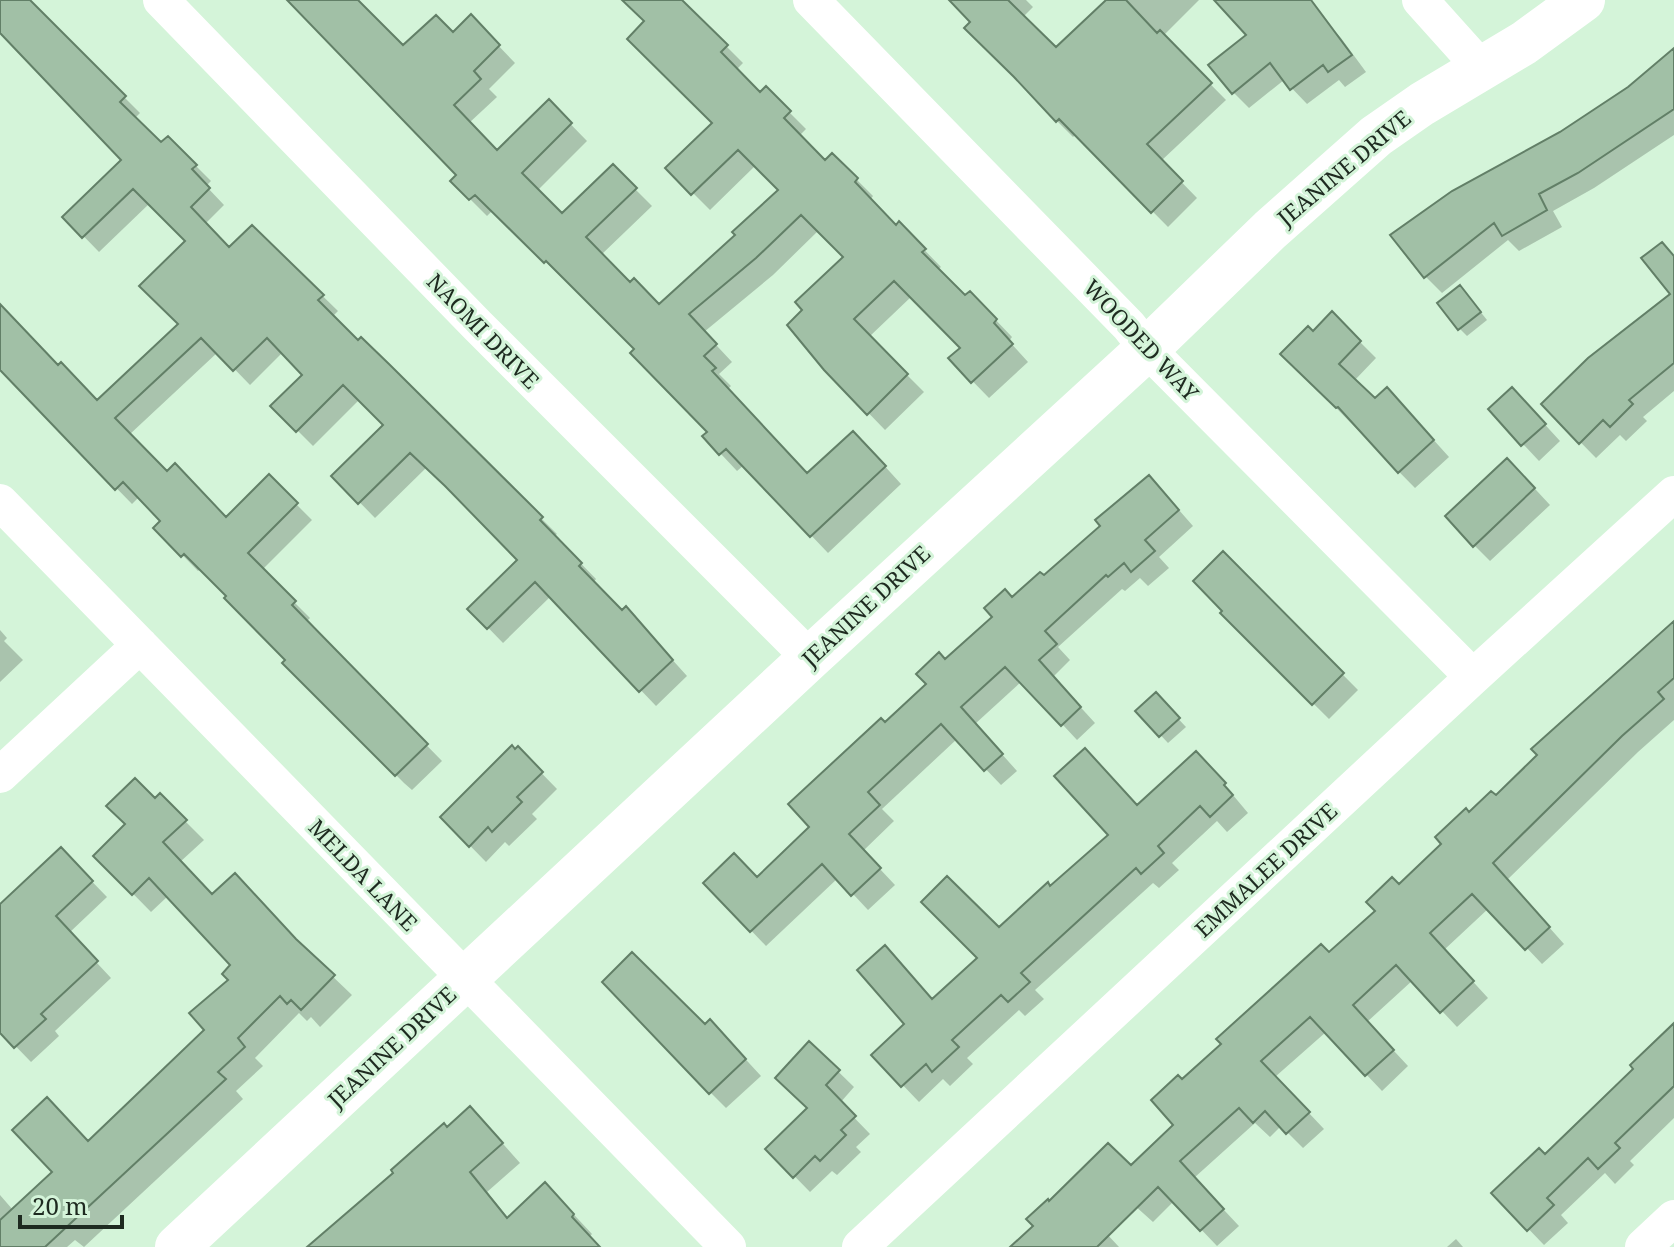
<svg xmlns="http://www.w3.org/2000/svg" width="1674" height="1247" font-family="'Noto Serif',serif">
<rect width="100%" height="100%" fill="#d4f4d9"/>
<path fill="#0003" d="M 0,0 L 20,0 L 37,10 L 140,113 L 134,119 L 161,145 L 168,138 L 211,181 L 206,186 L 224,205 L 205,224 L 229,249 L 252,227 L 338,311 L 332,317 L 358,342 L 389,367 L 557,534 L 554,536 L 596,579 L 593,583 L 622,613 L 641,625 L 687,676 L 656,706 L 551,596 L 503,643 L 470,609 L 519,560 L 427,467 L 375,518 L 334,476 L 386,425 L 360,399 L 313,446 L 273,406 L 304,376 L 283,352 L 250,385 L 218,352 L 129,435 L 168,474 L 227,519 L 269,477 L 312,520 L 262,570 L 310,618 L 306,622 L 442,761 L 412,790 L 404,783 L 285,663 L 288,660 L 228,596 L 201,568 L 198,571 L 156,528 L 163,521 L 139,497 L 132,504 L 0,369 L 0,305 L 58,367 L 97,402 L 181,324 L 188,241 L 150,203 L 99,252 L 65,217 L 124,160 L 0,30 Z
M 294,0 L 356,0 L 403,48 L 453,35 L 471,17 L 515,63 L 489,89 L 497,97 L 469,123 L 498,152 L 549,102 L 587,141 L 537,191 L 562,216 L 613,167 L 652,206 L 601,255 L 630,284 L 659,306 L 738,236 L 781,190 L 756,165 L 710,210 L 668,168 L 714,123 L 646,22 L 625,0 L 680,0 L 743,63 L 736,70 L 760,95 L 766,89 L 806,129 L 799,136 L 825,162 L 832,155 L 873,196 L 870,200 L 896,227 L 899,224 L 941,267 L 937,270 L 965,298 L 970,293 L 1012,337 L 1009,341 L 1028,362 L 989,398 L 951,359 L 962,348 L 912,296 L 869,337 L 924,392 L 885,430 L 826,369 L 846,257 L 819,230 L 773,275 L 704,332 L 732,362 L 719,374 L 731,386 L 728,389 L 808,475 L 870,450 L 901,484 L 828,553 L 744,465 L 737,471 L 721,454 L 705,436 L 710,432 L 636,349 L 564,276 L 562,278 L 493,210 L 487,216 L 452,181 L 459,175 Z
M 951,0 L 1026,0 L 1033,7 L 1023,17 L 1056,49 L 1109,0 L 1199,0 L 1163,36 L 1226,100 L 1161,161 L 1197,198 L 1168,227 L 1076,134 L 1073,137 L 1057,121 Z
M 1217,0 L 1306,0 L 1341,38 L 1366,72 L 1345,87 L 1339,80 L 1307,104 L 1284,80 L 1249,108 L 1233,92 L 1249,35 Z
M 1674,51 L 1674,135 L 1594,188 L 1553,211 L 1562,227 L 1519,251 L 1508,240 L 1442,293 L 1426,277 L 1561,134 L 1629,89 Z
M 1674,257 L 1674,391 L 1643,417 L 1647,421 L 1626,441 L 1620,435 L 1596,458 L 1543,404 L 1672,294 Z
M 1467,295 L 1487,320 L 1467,336 L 1459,328 Z
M 1332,314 L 1376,358 L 1354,381 L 1375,401 L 1403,406 L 1449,457 L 1415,488 L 1283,354 L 1313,334 Z
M 1528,406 L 1560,441 L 1539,461 L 1490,409 Z
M 1523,476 L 1550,505 L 1490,561 L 1474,545 Z
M 1164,493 L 1193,526 L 1159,557 L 1169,568 L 1148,586 L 1140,578 L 1125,591 L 1122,589 L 1058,647 L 1070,660 L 1053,677 L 1095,723 L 1077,740 L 1022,681 L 975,724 L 1017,771 L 1001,785 L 957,739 L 882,809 L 894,821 L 863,851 L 895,885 L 868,910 L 838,878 L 766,946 L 706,883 L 757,879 L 812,827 L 885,725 L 929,685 L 945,662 L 1013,600 Z
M 1223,554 L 1358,690 L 1329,719 L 1222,613 Z
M 1674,620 L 1674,720 L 1638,752 L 1507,880 L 1564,944 L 1542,964 L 1489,908 L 1444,950 L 1488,998 L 1457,1027 L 1413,980 L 1367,1022 L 1408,1066 L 1382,1091 L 1326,1032 L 1275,1077 L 1324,1129 L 1303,1148 L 1281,1126 L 1270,1137 L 1255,1123 L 1194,1178 L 1239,1226 L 1217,1246 L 1174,1201 L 1153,1222 L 1134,1205 L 1106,1233 L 1119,1247 L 1021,1247 L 1049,1203 L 1131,1168 L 1176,1125 L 1182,1081 L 1378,911 L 1444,844 L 1469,814 L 1496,798 L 1540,756 L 1570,714 Z
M 0,630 L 7,638 L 4,641 L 23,660 L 0,682 Z
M 1156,695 L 1186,727 L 1168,743 L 1138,711 Z
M 518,749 L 557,789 L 532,814 L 537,819 L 509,846 L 505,842 L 486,862 L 442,817 Z
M 1212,770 L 1248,813 L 1227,832 L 1217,821 L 1172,863 L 1179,870 L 1159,888 L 1153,883 L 1035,990 L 1044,999 L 1025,1016 L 1019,1010 L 967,1058 L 973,1064 L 950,1086 L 943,1079 L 919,1102 L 874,1055 L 980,958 L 999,930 L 1051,888 L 1138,807 Z
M 160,796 L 204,840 L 180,862 L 212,896 L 305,950 L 352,995 L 320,1027 L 311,1017 L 307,1021 L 299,1013 L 255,1058 L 263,1066 L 236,1091 L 243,1099 L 84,1247 L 75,1240 L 67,1247 L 0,1247 L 0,1195 L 13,1210 L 89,1144 L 207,1030 L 231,980 L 233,965 L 168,896 L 151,912 L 96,856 Z
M 76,865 L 107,897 L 69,933 L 111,978 L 55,1031 L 59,1036 L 31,1062 L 0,1030 L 0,906 Z
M 1674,1025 L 1674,1118 L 1630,1161 L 1634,1165 L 1615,1184 L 1605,1173 L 1561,1215 L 1568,1223 L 1544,1245 L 1494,1193 L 1545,1157 L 1636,1069 Z
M 705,1027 L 726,1038 L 761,1076 L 726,1108 L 710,1092 Z
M 810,1044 L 854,1087 L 840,1103 L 870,1134 L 856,1147 L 861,1152 L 837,1175 L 832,1171 L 810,1192 L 768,1149 L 809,1109 Z
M 489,1128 L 520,1163 L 487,1192 L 509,1219 L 564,1204 L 592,1234 L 589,1237 L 599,1247 L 319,1247 L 447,1130 Z
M 1456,1239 L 1463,1247 L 1447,1247 Z"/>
<path fill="#a1c0a6" stroke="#627f67" stroke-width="2" d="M 0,0 L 30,0 L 126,96 L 120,102 L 161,142 L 168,136 L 197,165 L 192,169 L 210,188 L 191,207 L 229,247 L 252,225 L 324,295 L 318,300 L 358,340 L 361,337 L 390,365 L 543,517 L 540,520 L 582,563 L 579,566 L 622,610 L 626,606 L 673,660 L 639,692 L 535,582 L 487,629 L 467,609 L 517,560 L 445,486 L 410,453 L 358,504 L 331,476 L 383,425 L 343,385 L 296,432 L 270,406 L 302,375 L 267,338 L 233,371 L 201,338 L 115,418 L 167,471 L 175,463 L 226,517 L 269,474 L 298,503 L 248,553 L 296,601 L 292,605 L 428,744 L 395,776 L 282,663 L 285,660 L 224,598 L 226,596 L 184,554 L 181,557 L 153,528 L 160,521 L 123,482 L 115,490 L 0,370 L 0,304 L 58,365 L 61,362 L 97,400 L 178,324 L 139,286 L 185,241 L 133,189 L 82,238 L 62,217 L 121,160 L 0,33 Z
M 287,0 L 358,0 L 403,45 L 436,15 L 453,32 L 471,14 L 500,45 L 474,71 L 481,79 L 454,105 L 497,150 L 549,99 L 572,123 L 522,173 L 562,213 L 613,164 L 637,188 L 586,237 L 630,282 L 634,278 L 659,304 L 735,235 L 732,232 L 778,190 L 738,150 L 691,195 L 665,168 L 712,123 L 627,39 L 644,21 L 622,0 L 682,0 L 728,45 L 721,52 L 760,92 L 766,86 L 791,111 L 784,118 L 825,160 L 832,153 L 858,178 L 855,182 L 896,225 L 899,221 L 926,249 L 922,252 L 965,295 L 970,291 L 997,319 L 994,323 L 1013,344 L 971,383 L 948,358 L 960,348 L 894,281 L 854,319 L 908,374 L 867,415 L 824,370 L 787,325 L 802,310 L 795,302 L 843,257 L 801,215 L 756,258 L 689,314 L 717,344 L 704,356 L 716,368 L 712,371 L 807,473 L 853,431 L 886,466 L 810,537 L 726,449 L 719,455 L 702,436 L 707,432 L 630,353 L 634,349 L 546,261 L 544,263 L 475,195 L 469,200 L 450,181 L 456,175 Z
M 949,0 L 1008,0 L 1056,47 L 1106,0 L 1126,0 L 1157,33 L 1160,30 L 1212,83 L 1147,144 L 1183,181 L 1151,213 L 1059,119 L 1056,122 L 1014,77 L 964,28 L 970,22 Z
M 1214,0 L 1311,0 L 1352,55 L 1328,72 L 1323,65 L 1290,90 L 1270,63 L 1232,94 L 1208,65 L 1246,35 Z
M 1674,48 L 1674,109 L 1578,173 L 1539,194 L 1547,210 L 1502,236 L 1494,223 L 1424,278 L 1390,235 L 1452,191 L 1560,132 L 1628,87 Z
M 1662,242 L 1674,256 L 1674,363 L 1629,400 L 1633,404 L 1610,427 L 1603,420 L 1579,444 L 1541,404 L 1588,358 L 1670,294 L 1641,258 Z
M 1460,285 L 1481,312 L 1458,330 L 1437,303 Z
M 1332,311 L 1361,341 L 1339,364 L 1375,398 L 1387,387 L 1434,440 L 1398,473 L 1338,407 L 1336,408 L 1280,354 L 1308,326 L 1313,331 Z
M 1512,387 L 1546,424 L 1521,446 L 1488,409 Z
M 1507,458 L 1535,488 L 1473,547 L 1445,516 Z
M 1149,475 L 1179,510 L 1145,540 L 1155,551 L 1131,572 L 1124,563 L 1108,577 L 1106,575 L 1045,631 L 1057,644 L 1039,660 L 1081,707 L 1061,726 L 1005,667 L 961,707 L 1003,754 L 984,771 L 941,724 L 868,792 L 880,805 L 849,834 L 881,868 L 851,896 L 822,864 L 750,932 L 703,883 L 734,853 L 757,877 L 809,827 L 788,804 L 881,718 L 885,722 L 926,684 L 916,674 L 939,652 L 945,659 L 992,617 L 984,608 L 1005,589 L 1012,597 L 1040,572 L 1044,575 L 1100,526 L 1095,520 Z
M 1223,551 L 1344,673 L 1312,705 L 1220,613 L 1222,611 L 1193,581 Z
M 1674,621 L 1674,678 L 1658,692 L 1664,699 L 1622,736 L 1493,863 L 1550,927 L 1525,950 L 1472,894 L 1430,933 L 1474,981 L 1440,1013 L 1396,965 L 1353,1005 L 1394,1050 L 1365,1076 L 1310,1017 L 1261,1061 L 1310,1112 L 1286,1134 L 1265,1111 L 1253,1123 L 1239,1108 L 1180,1161 L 1224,1209 L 1200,1231 L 1158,1187 L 1097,1247 L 1010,1247 L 1033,1226 L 1026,1219 L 1048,1199 L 1049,1201 L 1108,1143 L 1131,1165 L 1173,1125 L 1151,1100 L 1178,1075 L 1182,1079 L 1221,1044 L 1216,1039 L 1321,944 L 1329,952 L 1375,911 L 1366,902 L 1392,877 L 1399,884 L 1441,844 L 1435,837 L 1466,808 L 1469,812 L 1491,791 L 1496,795 L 1537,755 L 1531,749 Z
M 1156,692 L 1180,718 L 1159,737 L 1135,711 Z
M 512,745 L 515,749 L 518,746 L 543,772 L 517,797 L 522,802 L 492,832 L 488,827 L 469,847 L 440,817 Z
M 1085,748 L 1137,805 L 1196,751 L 1226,783 L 1224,785 L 1233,795 L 1210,817 L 1200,806 L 1158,846 L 1164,853 L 1141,874 L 1136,868 L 1021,973 L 1030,982 L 1008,1002 L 1001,995 L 952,1040 L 959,1047 L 932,1072 L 926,1064 L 901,1087 L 871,1055 L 904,1024 L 857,970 L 885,945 L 932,999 L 977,958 L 921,902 L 947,876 L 999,927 L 1048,882 L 1050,886 L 1108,835 L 1054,776 Z
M 135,778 L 155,798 L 160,793 L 187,820 L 163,842 L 212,894 L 235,873 L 296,939 L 335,975 L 301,1010 L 291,1000 L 287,1004 L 280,996 L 238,1038 L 245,1047 L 218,1072 L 226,1079 L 45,1247 L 0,1247 L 0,1220 L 52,1172 L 12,1130 L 47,1097 L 88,1141 L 204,1030 L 189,1013 L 228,980 L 222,974 L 230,965 L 149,878 L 132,895 L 93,856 L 125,824 L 106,806 Z
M 61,847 L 93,881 L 56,916 L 98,961 L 41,1014 L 46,1019 L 14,1048 L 0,1033 L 0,904 Z
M 632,952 L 705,1024 L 710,1019 L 746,1059 L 709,1094 L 602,982 Z
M 1674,1023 L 1674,1086 L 1615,1143 L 1620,1148 L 1598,1169 L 1588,1158 L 1547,1198 L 1554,1205 L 1527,1231 L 1491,1193 L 1539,1148 L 1545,1154 L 1633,1069 L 1630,1065 Z
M 809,1041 L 840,1070 L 826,1085 L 856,1116 L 841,1130 L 846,1135 L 820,1161 L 815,1156 L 793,1178 L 765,1149 L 807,1108 L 775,1078 Z
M 470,1106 L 503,1143 L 470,1172 L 507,1218 L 545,1182 L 574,1214 L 572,1217 L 600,1247 L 307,1247 L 393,1173 L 391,1170 L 444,1123 L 447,1127 Z"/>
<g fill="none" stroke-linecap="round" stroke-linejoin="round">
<path stroke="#fff" stroke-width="36" d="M 161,0 L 477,325 L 810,658
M 811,0 L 1129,326 L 1147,349 L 1473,677
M 1420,0 L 1482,69
M 0,502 L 728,1247
M 0,775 L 140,645
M 860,1247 L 1473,677 L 1674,494
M 1643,1247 L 1674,1218"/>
<path stroke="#fff" stroke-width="44" d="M 177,1247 L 810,658 L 1147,349 L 1270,230 L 1376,136 L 1422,104 L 1524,43 L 1583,0"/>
</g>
<g text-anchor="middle" stroke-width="6" stroke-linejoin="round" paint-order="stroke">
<g font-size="22" fill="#1e2a20" stroke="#d4f4d9">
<text transform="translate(1344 168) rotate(-40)" y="8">JEANINE DRIVE</text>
<text transform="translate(483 331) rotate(46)" y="8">NAOMI DRIVE</text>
<text transform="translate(1141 340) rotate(47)" y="8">WOODED WAY</text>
<text transform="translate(866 606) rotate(-43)" y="8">JEANINE DRIVE</text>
<text transform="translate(1266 870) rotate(-43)" y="8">EMMALEE DRIVE</text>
<text transform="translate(363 875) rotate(46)" y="8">MELDA LANE</text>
<text transform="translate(392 1047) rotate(-43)" y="8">JEANINE DRIVE</text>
</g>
</g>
<path d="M20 1215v12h102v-12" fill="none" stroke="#1e2a20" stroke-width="4"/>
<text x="32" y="1215" font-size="24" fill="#1e2a20" stroke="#d4f4d9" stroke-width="6" paint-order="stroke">20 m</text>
</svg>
